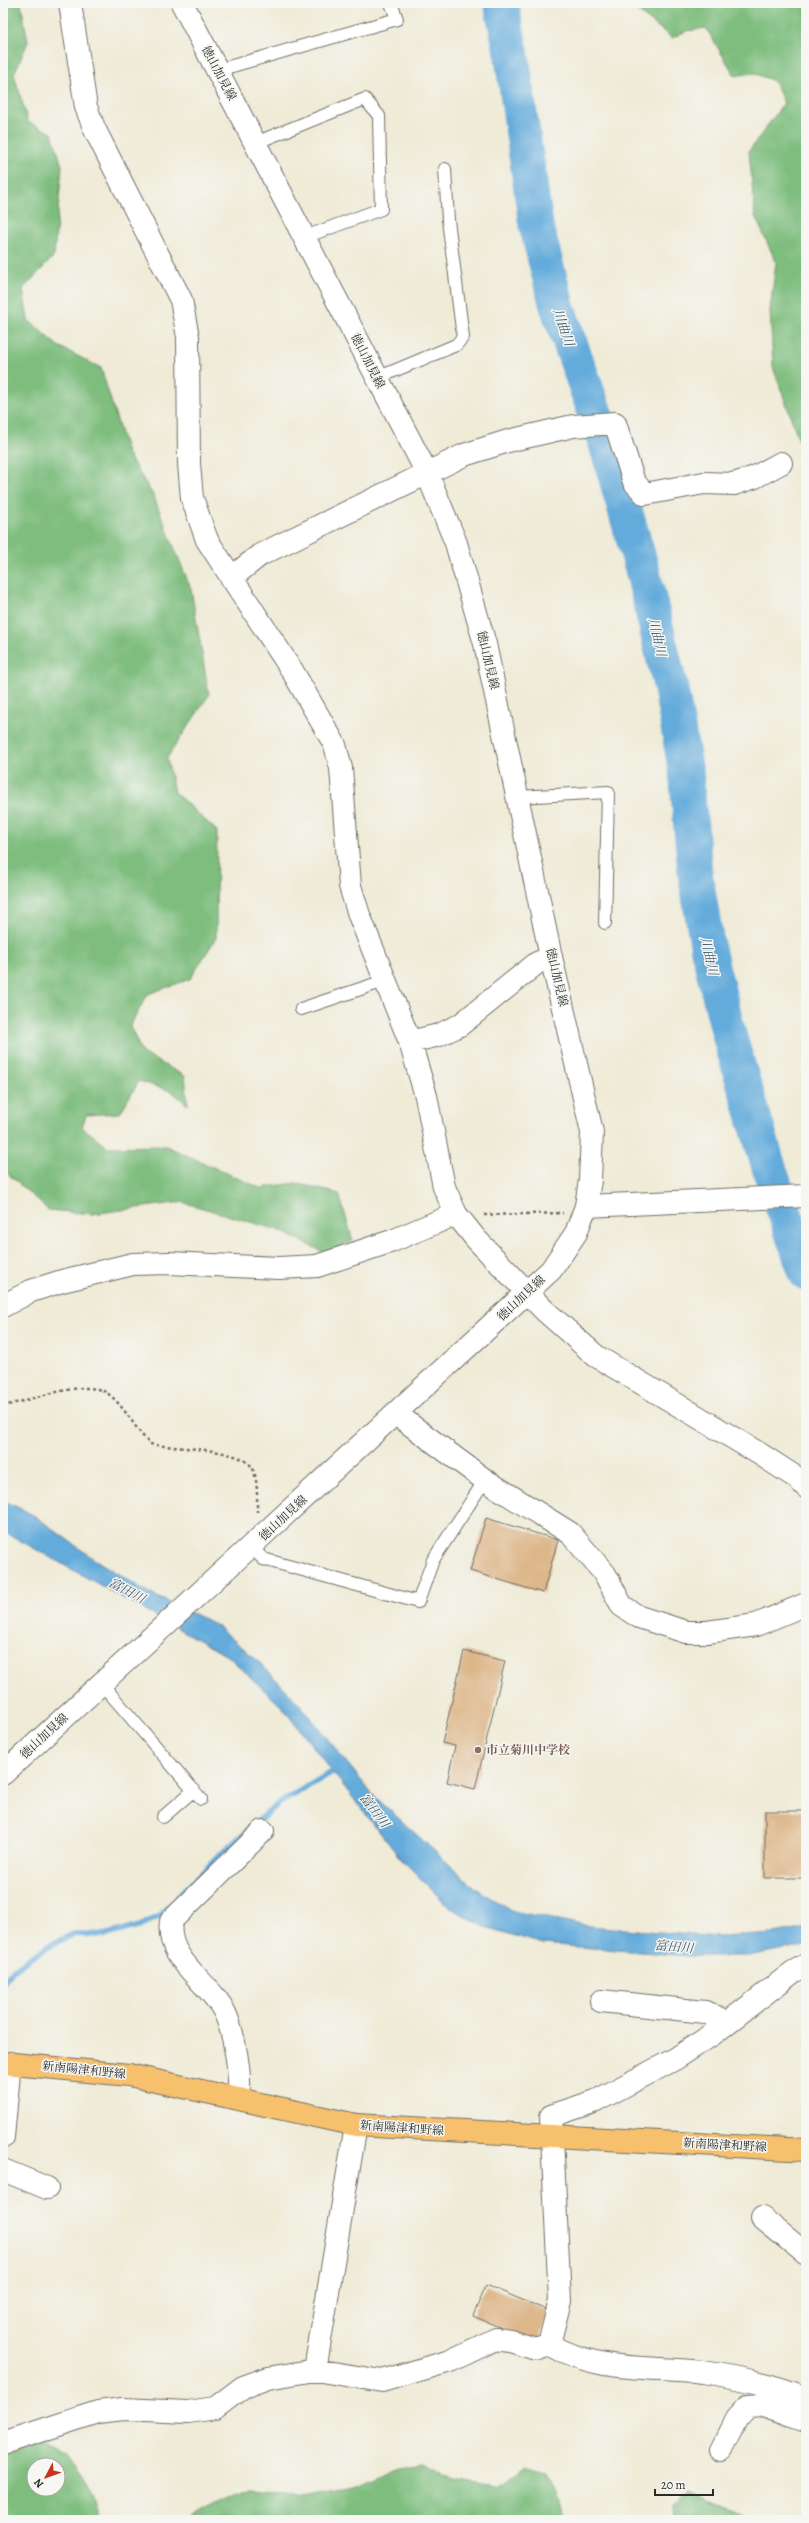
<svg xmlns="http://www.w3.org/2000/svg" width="809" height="2523" font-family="Alegreya,'Noto Serif JP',serif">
<rect width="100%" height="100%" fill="#f6f6f2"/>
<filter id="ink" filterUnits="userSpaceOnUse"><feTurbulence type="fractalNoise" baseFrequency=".025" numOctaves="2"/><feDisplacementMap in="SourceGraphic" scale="8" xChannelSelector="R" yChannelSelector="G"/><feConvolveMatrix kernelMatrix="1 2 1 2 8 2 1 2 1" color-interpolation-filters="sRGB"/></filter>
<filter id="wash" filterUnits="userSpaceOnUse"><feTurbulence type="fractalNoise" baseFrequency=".012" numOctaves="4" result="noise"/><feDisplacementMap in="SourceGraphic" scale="16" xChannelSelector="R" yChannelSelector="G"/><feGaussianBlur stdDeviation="0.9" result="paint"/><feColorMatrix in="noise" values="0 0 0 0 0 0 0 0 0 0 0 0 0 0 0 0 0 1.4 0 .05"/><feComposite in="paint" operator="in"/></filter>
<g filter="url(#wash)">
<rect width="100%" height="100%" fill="#efebd7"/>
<path fill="#7ebd7e" stroke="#547454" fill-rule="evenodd" d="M 3,3 L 21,3 L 28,42 L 14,74 L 28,122 L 52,133 L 62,166 L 54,256 L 23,289 L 28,320 L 58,346 L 101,368 L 127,453 L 153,495 L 191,589 L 209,695 L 167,758 L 174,792 L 217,831 L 216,938 L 190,979 L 148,994 L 130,1026 L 142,1053 L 185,1076 L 188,1105 L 171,1091 L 139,1081 L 120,1113 L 86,1115 L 82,1127 L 108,1147 L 166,1146 L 260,1188 L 296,1183 L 339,1194 L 353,1241 L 325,1253 L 281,1231 L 182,1202 L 92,1214 L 48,1210 L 6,1172 L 3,1172 Z
M 632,3 L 806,3 L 806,460 L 773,367 L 770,310 L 776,262 L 755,216 L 749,151 L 784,103 L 774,81 L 753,73 L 735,76 L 706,28 L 686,31 L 672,38 L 636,10 Z
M 44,2440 L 66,2452 L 93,2497 L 100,2520 L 3,2520 L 3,2454 ZM 34,2465 L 58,2465 L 58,2489 L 34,2489 Z
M 425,2463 L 455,2482 L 494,2489 L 522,2471 L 544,2477 L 565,2520 L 190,2520 L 200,2512 L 249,2489 L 307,2494 L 352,2486 L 402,2467 Z
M 689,2494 L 746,2518 L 751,2520 L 674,2520 L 673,2507 Z"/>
<path fill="#64abdb" stroke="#486b83" d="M 3,1500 L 35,1516 L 94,1559 L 151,1594 L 213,1623 L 255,1658 L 299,1703 L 372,1794 L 474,1887 L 512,1911 L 589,1926 L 718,1937 L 775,1934 L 806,1928 L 806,1945 L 748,1956 L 689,1956 L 543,1944 L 485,1927 L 449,1907 L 400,1858 L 281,1706 L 229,1657 L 3,1531 Z"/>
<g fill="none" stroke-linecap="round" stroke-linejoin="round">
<path stroke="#64abdb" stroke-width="6" d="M 3,1983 L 14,1969 L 48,1946 L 74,1934 L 106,1935 L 141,1925 L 158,1917 L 223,1852 L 278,1804 L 339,1768"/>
<path stroke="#64abdb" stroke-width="35" d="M 501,3 L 511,51 L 536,225 L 557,306 L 606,444 L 642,569 L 671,689 L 686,772 L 695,873 L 708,950 L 730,1038 L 771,1174 L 806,1273"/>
</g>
<g id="blocks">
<path fill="#ddb689" d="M 486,1518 L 558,1540 L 543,1593 L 470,1571 Z
M 464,1651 L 505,1661 L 475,1789 L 447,1782 L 455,1746 L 442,1743 Z
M 765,1811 L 806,1811 L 806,1878 L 765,1878 Z
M 486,2285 L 549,2311 L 537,2343 L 473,2316 Z"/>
</g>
</g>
<g filter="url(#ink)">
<use href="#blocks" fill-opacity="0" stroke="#706e67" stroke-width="1"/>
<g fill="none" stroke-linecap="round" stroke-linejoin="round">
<defs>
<path id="service" d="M 218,70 L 397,19 L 391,3
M 255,143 L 365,99 L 379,116 L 381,209 L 305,237
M 377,378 L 456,345 L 463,337 L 448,220 L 445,169
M 518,797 L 608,792 L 605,923
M 301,1009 L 387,980
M 252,1547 L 263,1559 L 418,1602 L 433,1560 L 485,1480
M 101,1683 L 201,1799
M 163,1817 L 194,1790"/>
<path id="minor" d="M 70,3 L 86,107 L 95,130 L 181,300 L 188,337 L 189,464 L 192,498 L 207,540 L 293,672 L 335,745 L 341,768 L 350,886 L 359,915 L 410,1042 L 426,1096 L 444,1187 L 456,1214 L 476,1239 L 544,1310 L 596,1356 L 760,1454 L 797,1478 L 806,1487
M 231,578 L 260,555 L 464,455 L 508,441 L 573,426 L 615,423 L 634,482 L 645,494 L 704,483 L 734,484 L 755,477 L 781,463
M 410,1042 L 439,1035 L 460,1025 L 537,963 L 551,957
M 586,1206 L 806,1196
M 3,1306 L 31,1291 L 62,1281 L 133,1264 L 169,1263 L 279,1268 L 317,1266 L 392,1241 L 456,1214
M 396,1414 L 485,1480 L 570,1533 L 605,1574 L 622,1606 L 639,1617 L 686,1632 L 707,1632 L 756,1625 L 806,1604
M 601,2001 L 705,2012 L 727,2022
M 238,2097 C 242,2077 234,2033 225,2013 C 210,1981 165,1961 171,1921 L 263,1831
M 3,2137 L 10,2063
M 3,2170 L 47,2188
M 762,2218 L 806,2254
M 549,2344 L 560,2301 L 551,2116 L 596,2101 L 675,2059 L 713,2034 L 793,1972 L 806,1965
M 549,2344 C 598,2373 648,2366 703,2372 C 737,2377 774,2385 806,2398
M 315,2370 L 356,2125
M 3,2443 L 98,2412 L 123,2409 L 188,2412 L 215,2408 L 243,2387 L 268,2378 L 315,2370 L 382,2381 L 450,2361 L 496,2339 L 510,2341 L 536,2349 L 549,2344
M 721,2450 L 737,2418 L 748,2406 L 760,2405 L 806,2421"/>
<path id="tertiary" d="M 3,1774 L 551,1270 L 576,1233 L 586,1206 L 590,1180 L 592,1132 L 551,957 L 485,644 L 456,543 L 427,473 L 182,3"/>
<path id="primary" d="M 3,2063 L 129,2075 L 356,2125 L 806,2150"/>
</defs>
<use href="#service" stroke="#706e67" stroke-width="14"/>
<use href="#minor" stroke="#706e67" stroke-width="24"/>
<use href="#tertiary" stroke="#706e67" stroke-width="24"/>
<use href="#primary" stroke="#706e67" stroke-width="24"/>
<path stroke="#706e67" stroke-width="2.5" stroke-dasharray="3 3" stroke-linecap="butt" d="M 484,1215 L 563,1213
M 3,1406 C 29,1401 85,1378 107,1393 C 124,1405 135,1429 150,1444 C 173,1449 243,1447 253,1469 C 258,1481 257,1499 257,1512"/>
<use href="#service" stroke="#fff" stroke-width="12"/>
<use href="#minor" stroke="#fff" stroke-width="22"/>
<use href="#tertiary" stroke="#fff" stroke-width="22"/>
<use href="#primary" stroke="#f7c06c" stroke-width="22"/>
</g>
</g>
<circle fill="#8d6e63" stroke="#f6f6f2" stroke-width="1.5" cx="478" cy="1750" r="4"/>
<g text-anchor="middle" stroke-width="3" stroke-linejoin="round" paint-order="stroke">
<g font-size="12" fill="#2b2b2b" stroke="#f6f6f2">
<text transform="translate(219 73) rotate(62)" y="4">徳山加見線</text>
<text transform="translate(368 361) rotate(63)" y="4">徳山加見線</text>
<text transform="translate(488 660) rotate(77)" y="4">徳山加見線</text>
<text transform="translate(557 977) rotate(77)" y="4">徳山加見線</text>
<text transform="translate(521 1298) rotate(-43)" y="4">徳山加見線</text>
<text transform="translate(283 1518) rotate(-43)" y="4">徳山加見線</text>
<text transform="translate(44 1736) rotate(-43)" y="4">徳山加見線</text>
<text transform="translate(84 2070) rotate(6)" y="4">新南陽津和野線</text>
<text transform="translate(402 2128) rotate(4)" y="4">新南陽津和野線</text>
<text transform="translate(725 2145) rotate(3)" y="4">新南陽津和野線</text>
</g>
<g font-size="12" font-weight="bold" fill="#785e54" stroke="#f6f6f2" text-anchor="start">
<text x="486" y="1754">市立菊川中学校</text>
</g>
<g font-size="13" font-style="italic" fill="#3f5869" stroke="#f6f6f2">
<text transform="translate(564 327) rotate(71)" y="5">川曲川</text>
<text transform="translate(658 637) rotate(77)" y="5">川曲川</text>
<text transform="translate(710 956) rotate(77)" y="5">川曲川</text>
<text transform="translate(127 1590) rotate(28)" y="5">富田川</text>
<text transform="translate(375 1810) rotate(53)" y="5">富田川</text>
<text transform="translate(674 1946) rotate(5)" y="5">富田川</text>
</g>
</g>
<rect width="809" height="2523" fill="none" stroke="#f6f6f2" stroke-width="16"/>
<g transform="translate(46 2477) rotate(229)"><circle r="19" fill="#f6f6f2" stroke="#a5a5a2"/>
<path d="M0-3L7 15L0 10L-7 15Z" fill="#c8321e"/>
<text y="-6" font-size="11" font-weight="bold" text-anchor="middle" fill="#2b2b2b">N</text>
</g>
<path d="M655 2489v6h58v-6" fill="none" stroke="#2b2b2b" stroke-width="2"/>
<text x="661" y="2489" font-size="12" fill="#2b2b2b" stroke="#f6f6f2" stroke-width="3" paint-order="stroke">20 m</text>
</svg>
